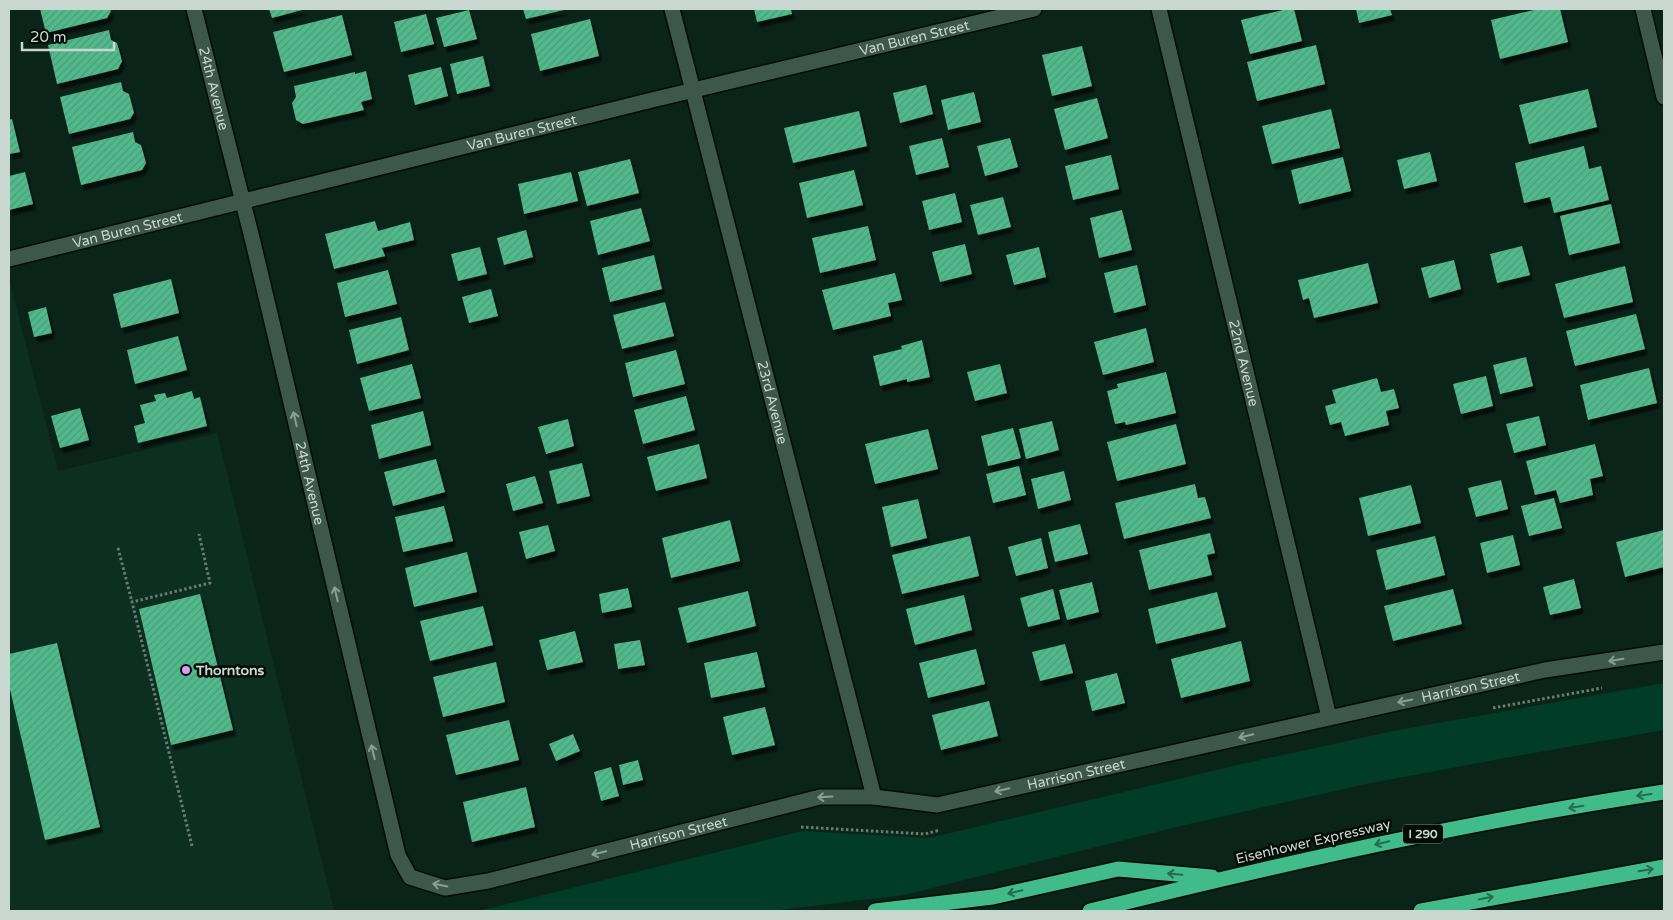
<svg xmlns="http://www.w3.org/2000/svg" width="1673" height="920" font-family="'Varela Round',sans-serif">
<defs>
<pattern id="building-hatch" width="6" height="6" patternUnits="userSpaceOnUse" patternTransform="scale(1.25)"><rect width="6" height="6" fill="#51b98c"/><path d="M-1 1l2-2M0 6l6-6M5 7l2-2" fill="none" stroke="#4c9b78"/></pattern>
<filter id="shadow"><feDropShadow dx="3" dy="5.5" stdDeviation="1" flood-color="#0009"/></filter>
</defs>
<rect width="100%" height="100%" fill="#0b2419"/>
<path fill="#0c2f21" d="M 9,278 L 58,471 L 217,433 L 334,911 L 9,911 Z"/>
<path fill="#003c27" d="M 1664,683 L 1664,730 L 1505,758 L 1366,784 L 1185,825 L 904,895 L 771,911 L 479,911 L 802,831 L 929,838 L 1246,763 L 1398,730 Z"/>
<path fill="url(#building-hatch)" filter="url(#shadow)" d="M 40,9 L 110,9 L 111,11 L 107,18 L 46,33 Z
M 269,9 L 306,9 L 272,18 Z
M 523,9 L 568,9 L 526,19 Z
M 754,9 L 791,9 L 792,14 L 757,22 Z
M 1287,9 L 1294,9 L 1302,41 L 1250,54 L 1241,20 Z
M 1356,9 L 1390,9 L 1392,15 L 1359,23 Z
M 1538,9 L 1560,9 L 1568,42 L 1500,59 L 1491,20 Z
M 469,10 L 477,39 L 444,47 L 436,18 Z
M 426,14 L 434,44 L 401,52 L 394,22 Z
M 342,15 L 352,55 L 284,72 L 273,32 Z
M 590,19 L 599,56 L 540,71 L 531,34 Z
M 109,30 L 111,40 L 117,43 L 122,61 L 118,69 L 57,84 L 48,45 Z
M 1316,45 L 1325,84 L 1257,101 L 1247,62 Z
M 1082,46 L 1092,86 L 1052,96 L 1042,55 Z
M 483,56 L 490,86 L 457,94 L 450,64 Z
M 441,67 L 448,96 L 415,105 L 408,75 Z
M 366,71 L 372,99 L 361,102 L 364,110 L 303,124 L 296,120 L 292,103 L 296,97 L 294,86 L 355,72 L 355,74 Z
M 121,82 L 123,91 L 129,94 L 134,113 L 130,119 L 69,134 L 60,97 Z
M 926,85 L 933,114 L 900,123 L 893,93 Z
M 1588,89 L 1597,127 L 1529,144 L 1519,105 Z
M 974,92 L 981,122 L 948,130 L 941,100 Z
M 1097,98 L 1108,138 L 1065,150 L 1054,109 Z
M 1331,109 L 1340,148 L 1272,164 L 1262,126 Z
M 859,111 L 867,146 L 793,163 L 784,128 Z
M 12,119 L 20,152 L 9,154 L 9,120 Z
M 133,132 L 135,142 L 141,145 L 146,163 L 142,170 L 81,185 L 72,147 Z
M 942,138 L 949,167 L 916,175 L 909,146 Z
M 1010,138 L 1018,167 L 985,176 L 977,146 Z
M 1584,146 L 1589,169 L 1601,166 L 1609,200 L 1554,213 L 1550,197 L 1524,203 L 1515,163 Z
M 1430,152 L 1437,181 L 1404,189 L 1397,160 Z
M 1111,155 L 1119,189 L 1073,200 L 1065,166 Z
M 1343,157 L 1351,191 L 1299,204 L 1291,170 Z
M 630,159 L 639,193 L 587,206 L 578,172 Z
M 854,170 L 863,205 L 807,218 L 799,183 Z
M 25,172 L 33,204 L 9,210 L 9,176 Z
M 571,172 L 578,201 L 524,214 L 518,184 Z
M 955,193 L 962,222 L 929,230 L 922,201 Z
M 1003,197 L 1011,227 L 978,235 L 970,205 Z
M 1611,204 L 1620,243 L 1569,255 L 1560,216 Z
M 641,208 L 650,241 L 598,255 L 590,221 Z
M 1122,210 L 1132,250 L 1099,258 L 1090,218 Z
M 375,221 L 378,231 L 410,222 L 414,240 L 382,248 L 385,256 L 334,269 L 325,234 Z
M 868,226 L 876,260 L 820,273 L 812,238 Z
M 526,230 L 533,257 L 504,265 L 497,238 Z
M 965,244 L 972,274 L 940,282 L 932,252 Z
M 1522,246 L 1530,275 L 1497,283 L 1490,254 Z
M 480,247 L 487,274 L 458,281 L 451,254 Z
M 1039,247 L 1046,277 L 1014,285 L 1006,255 Z
M 654,255 L 662,289 L 610,302 L 602,268 Z
M 1454,260 L 1461,289 L 1429,298 L 1421,268 Z
M 1368,263 L 1378,303 L 1314,318 L 1309,298 L 1303,300 L 1298,280 Z
M 1137,265 L 1146,305 L 1114,313 L 1104,273 Z
M 1625,266 L 1633,302 L 1564,318 L 1555,284 Z
M 388,270 L 397,304 L 345,317 L 337,283 Z
M 895,273 L 902,300 L 888,303 L 891,316 L 833,330 L 822,290 Z
M 171,279 L 179,313 L 121,328 L 113,294 Z
M 491,289 L 498,316 L 469,323 L 462,297 Z
M 665,302 L 674,336 L 622,349 L 613,315 Z
M 46,307 L 52,333 L 34,337 L 28,312 Z
M 1636,314 L 1645,349 L 1575,366 L 1566,331 Z
M 401,317 L 409,350 L 357,364 L 349,330 Z
M 1146,328 L 1154,362 L 1103,375 L 1094,342 Z
M 178,336 L 187,370 L 135,384 L 127,350 Z
M 922,340 L 930,377 L 907,382 L 907,379 L 880,386 L 873,356 L 902,349 L 901,346 Z
M 676,350 L 685,384 L 633,397 L 625,363 Z
M 1526,357 L 1533,386 L 1500,394 L 1493,365 Z
M 412,364 L 421,398 L 369,411 L 360,378 Z
M 1000,364 L 1007,393 L 975,401 L 967,372 Z
M 1649,368 L 1657,403 L 1588,420 L 1580,385 Z
M 1166,372 L 1176,413 L 1126,425 L 1125,422 L 1115,424 L 1107,391 L 1118,388 L 1117,384 Z
M 1486,376 L 1493,406 L 1461,414 L 1453,384 Z
M 1377,378 L 1381,392 L 1394,389 L 1399,408 L 1386,411 L 1389,425 L 1345,436 L 1341,422 L 1330,425 L 1325,406 L 1336,403 L 1332,390 Z
M 192,391 L 194,399 L 200,397 L 207,426 L 138,443 L 134,426 L 145,423 L 140,405 L 156,401 L 154,395 L 165,393 L 167,398 Z
M 686,396 L 695,430 L 643,444 L 634,410 Z
M 80,408 L 89,440 L 60,448 L 51,416 Z
M 423,411 L 431,445 L 379,459 L 371,425 Z
M 1539,416 L 1546,445 L 1514,453 L 1506,424 Z
M 568,419 L 574,446 L 546,454 L 538,427 Z
M 1052,421 L 1059,450 L 1026,459 L 1019,429 Z
M 1176,424 L 1186,464 L 1117,481 L 1107,442 Z
M 1013,428 L 1021,458 L 988,466 L 981,436 Z
M 928,429 L 938,469 L 875,484 L 865,444 Z
M 699,444 L 707,478 L 656,491 L 647,457 Z
M 1595,444 L 1603,476 L 1590,479 L 1593,495 L 1560,503 L 1556,490 L 1535,495 L 1526,461 Z
M 436,459 L 445,492 L 393,506 L 384,472 Z
M 582,463 L 590,496 L 557,504 L 549,471 Z
M 1019,466 L 1026,495 L 993,503 L 986,474 Z
M 1064,471 L 1071,500 L 1038,509 L 1031,479 Z
M 535,476 L 543,503 L 513,511 L 506,484 Z
M 1501,480 L 1508,509 L 1476,517 L 1468,488 Z
M 1195,484 L 1198,498 L 1205,497 L 1211,518 L 1124,539 L 1115,503 Z
M 1411,485 L 1421,523 L 1368,536 L 1359,498 Z
M 1554,498 L 1562,528 L 1529,536 L 1521,506 Z
M 918,499 L 927,538 L 891,547 L 882,507 Z
M 444,506 L 453,541 L 403,552 L 395,517 Z
M 730,520 L 740,561 L 671,578 L 662,538 Z
M 1080,524 L 1088,554 L 1055,562 L 1048,532 Z
M 548,525 L 555,551 L 526,559 L 519,532 Z
M 1664,530 L 1664,567 L 1625,577 L 1616,542 Z
M 1210,533 L 1215,553 L 1207,555 L 1212,575 L 1149,590 L 1139,550 Z
M 1513,535 L 1520,565 L 1487,573 L 1480,543 Z
M 970,536 L 979,576 L 902,594 L 892,555 Z
M 1435,536 L 1445,575 L 1386,590 L 1376,550 Z
M 1041,538 L 1048,568 L 1016,576 L 1008,547 Z
M 467,552 L 477,592 L 414,607 L 405,568 Z
M 1574,579 L 1581,608 L 1550,615 L 1543,587 Z
M 1092,582 L 1099,612 L 1067,620 L 1059,590 Z
M 628,588 L 632,607 L 602,613 L 599,594 Z
M 1053,589 L 1060,619 L 1028,627 L 1020,598 Z
M 1453,589 L 1462,624 L 1393,641 L 1384,606 Z
M 748,591 L 756,626 L 687,643 L 678,608 Z
M 1217,592 L 1226,627 L 1156,644 L 1148,609 Z
M 200,594 L 233,730 L 171,745 L 139,609 Z
M 964,595 L 972,630 L 915,645 L 906,609 Z
M 483,606 L 493,645 L 430,661 L 420,621 Z
M 575,631 L 583,662 L 547,670 L 539,640 Z
M 640,640 L 645,665 L 618,669 L 614,644 Z
M 1241,641 L 1250,681 L 1181,698 L 1171,659 Z
M 57,643 L 100,827 L 45,840 L 9,685 L 9,654 Z
M 1065,644 L 1073,673 L 1040,681 L 1032,652 Z
M 976,649 L 985,684 L 928,698 L 919,663 Z
M 757,652 L 765,687 L 711,698 L 704,663 Z
M 496,662 L 505,702 L 443,717 L 433,677 Z
M 1117,673 L 1125,703 L 1092,711 L 1085,681 Z
M 989,701 L 998,736 L 941,750 L 932,715 Z
M 765,707 L 775,745 L 732,755 L 723,717 Z
M 509,720 L 519,760 L 456,775 L 446,735 Z
M 573,734 L 580,751 L 556,761 L 549,744 Z
M 638,760 L 643,780 L 623,785 L 619,765 Z
M 611,767 L 619,796 L 601,801 L 594,772 Z
M 526,787 L 535,827 L 472,842 L 463,802 Z"/>
<g fill="none" stroke-linecap="round" stroke-linejoin="round">
<defs>
<g id="minor">
<path id="s1" d="M 194,9 L 253,242 L 398,855 L 410,877 L 445,888 L 488,881 L 820,797 L 874,797 L 937,805 L 1545,670 L 1664,652"/>
<path id="s2" d="M 672,9 L 874,797"/>
<path id="s3" d="M 1159,9 L 1329,717"/>
<path d="M 1643,9 L 1664,97"/>
<path id="s4" d="M 9,259 L 652,100 L 1034,9"/>
</g>
<path id="highway" d="M 875,911 L 993,897 L 1118,869 L 1212,877
M 1090,911 C 1280,864 1471,821 1664,792
M 1421,911 L 1664,867"/>
</defs>
<use href="#minor" stroke="#000d05" stroke-width="18"/>
<use href="#highway" stroke="#000d05" stroke-width="18"/>
<path stroke="#687c72" stroke-width="3" stroke-dasharray="2.5 2.5" stroke-linecap="butt" d="M 118,548 L 132,602
M 1493,708 L 1602,688
M 801,827 L 925,834 L 940,830
M 192,846 L 132,602 L 210,583 L 199,534"/>
<use href="#minor" stroke="#3d584b" stroke-width="15"/>
<use href="#highway" stroke="#41bb89" stroke-width="15"/>
</g>
<defs><path id="oneway-shaft" d="M-6 0H5M1.5-3L5.5 0L1.5 3" fill="none" stroke-width="1.6" stroke-linecap="round" stroke-linejoin="round" transform="scale(1.25)"/></defs>
<g stroke="#899e94">
<use href="#oneway-shaft" transform="translate(295 419) rotate(-103)"/>
<use href="#oneway-shaft" transform="translate(336 594) rotate(-103)"/>
<use href="#oneway-shaft" transform="translate(1616 660) rotate(171)"/>
<use href="#oneway-shaft" transform="translate(1405 701) rotate(168)"/>
<use href="#oneway-shaft" transform="translate(1246 736) rotate(167)"/>
<use href="#oneway-shaft" transform="translate(373 752) rotate(-103)"/>
<use href="#oneway-shaft" transform="translate(1002 790) rotate(167)"/>
<use href="#oneway-shaft" transform="translate(825 797) rotate(177)"/>
<use href="#oneway-shaft" transform="translate(599 853) rotate(166)"/>
<use href="#oneway-shaft" transform="translate(440 885) rotate(-169)"/>
</g>
<g stroke="#256c4e">
<use href="#oneway-shaft" transform="translate(1644 795) rotate(172)"/>
<use href="#oneway-shaft" transform="translate(1576 807) rotate(170)"/>
<use href="#oneway-shaft" transform="translate(1382 843) rotate(167)"/>
<use href="#oneway-shaft" transform="translate(1646 870) rotate(-10)"/>
<use href="#oneway-shaft" transform="translate(1175 874) rotate(-175)"/>
<use href="#oneway-shaft" transform="translate(1015 892) rotate(167)"/>
<use href="#oneway-shaft" transform="translate(1486 898) rotate(-11)"/>
</g>
<circle fill="#d79bf9" stroke="#030b07" stroke-width="2" cx="186" cy="670" r="5"/>
<g text-anchor="middle" stroke-width="5" stroke-linejoin="round" paint-order="stroke">
<rect fill="#030b07" stroke="#8d9a93" stroke-width="1" x="1403" y="824.5" width="40" height="19" rx="4"/>
<g font-size="12" font-weight="bold" fill="#c8d7cf">
<text x="1423" y="838">I 290</text>
</g>
<g font-size="14" fill="#c8d7cf" stroke="#030b07">
<text dy="5" stroke="none"><textPath href="#s4" startOffset="932">Van Buren Street</textPath></text>
<text dy="5" stroke="none"><textPath href="#s1" startOffset="82">24th Avenue</textPath></text>
<text dy="5" stroke="none"><textPath href="#s4" startOffset="528">Van Buren Street</textPath></text>
<text dy="5" stroke="none"><textPath href="#s4" startOffset="122">Van Buren Street</textPath></text>
<text dy="5" stroke="none"><textPath href="#s3" startOffset="364">22nd Avenue</textPath></text>
<text dy="5" stroke="none"><textPath href="#s2" startOffset="406">23rd Avenue</textPath></text>
<text dy="5" stroke="none"><textPath href="#s1" startOffset="488">24th Avenue</textPath></text>
<text dy="5" stroke="none"><textPath href="#s1" startOffset="1982">Harrison Street</textPath></text>
<text dy="5" stroke="none"><textPath href="#s1" startOffset="1578">Harrison Street</textPath></text>
<text dy="5" stroke="none"><textPath href="#s1" startOffset="1172">Harrison Street</textPath></text>
<text transform="translate(1313 841) rotate(-13)" y="5">Eisenhower Expressway</text>
</g>
<g font-size="14" font-weight="bold" fill="#c8d7cf" stroke="#030b07" text-anchor="start">
<text x="196" y="675">Thorntons</text>
</g>
</g>
<rect width="1673" height="920" fill="none" stroke="#c8d7cf" stroke-width="20"/>
<path d="M22 42v8h92v-8" fill="none" stroke="#c8d7cf" stroke-width="2.5"/>
<text x="30" y="42" font-size="15" fill="#c8d7cf" stroke="#030b07" stroke-width="4" paint-order="stroke">20 m</text>
</svg>
